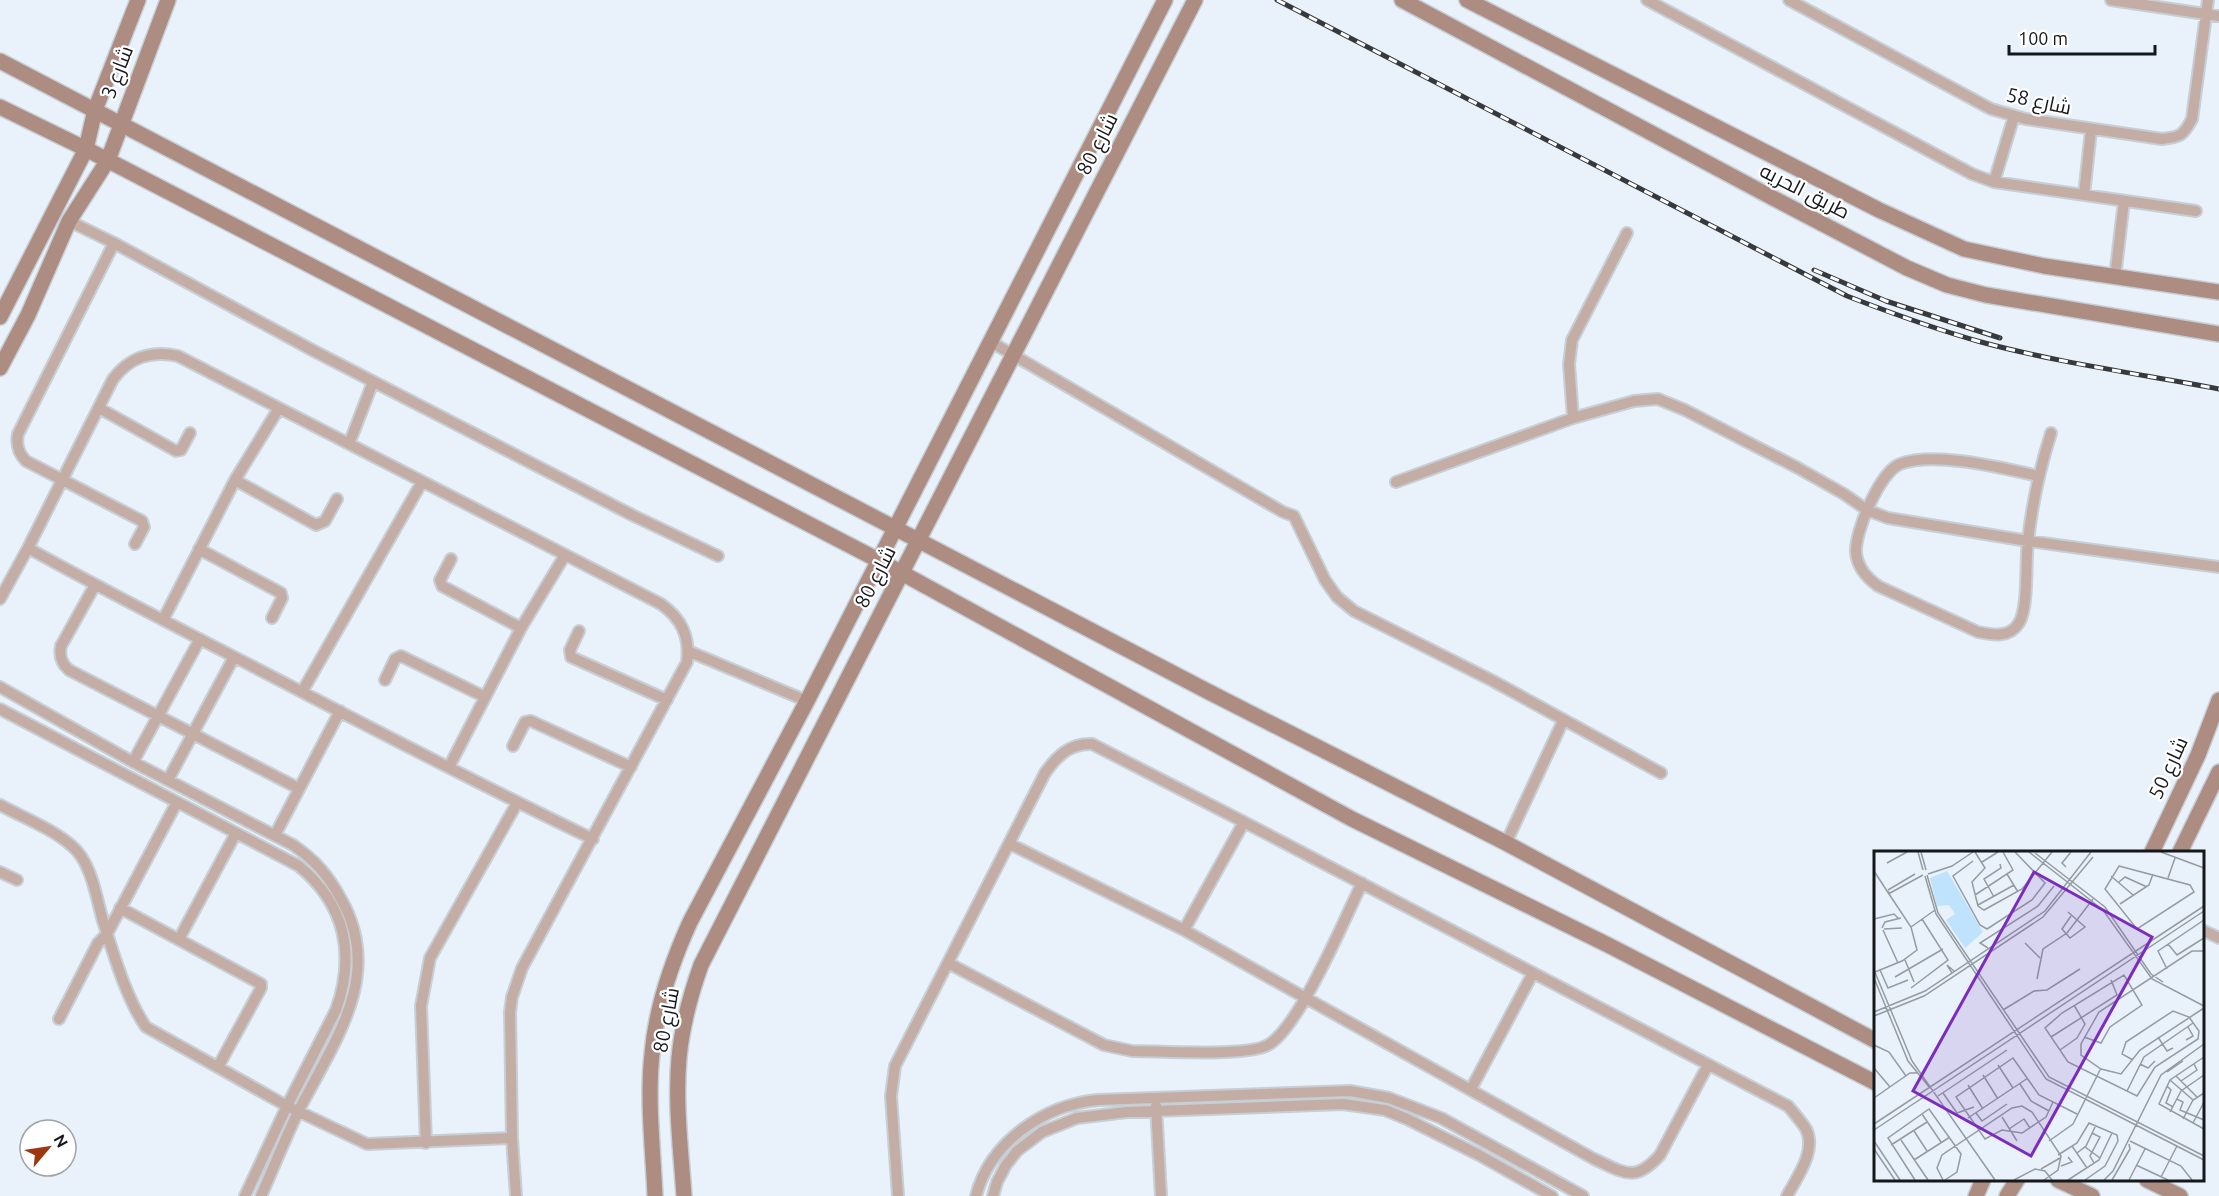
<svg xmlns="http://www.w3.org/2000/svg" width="2219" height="1196" font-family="Ubuntu,Cairo,sans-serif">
<rect width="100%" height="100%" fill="#e9f2fa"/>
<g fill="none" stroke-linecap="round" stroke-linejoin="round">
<defs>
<path id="street" d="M 1647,0 L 1972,174 L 1994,182 L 2196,211
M 1789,0 L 1991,109 L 2026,119 L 2162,139 C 2180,137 2183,136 2192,119 L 2208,0
M 2111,0 L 2219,16
M 1994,182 L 2014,116
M 2084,195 L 2091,130
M 69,221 L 114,243 L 314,351 L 632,515 L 718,556
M 114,243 L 18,434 C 16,445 18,453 26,461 L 142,521 L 144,527 L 135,544
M 2115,277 L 2124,201
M 991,342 L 1283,512 L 1294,516 L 1325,580 L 1337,597 L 1354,611 L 1493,681 L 1661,773
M 99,408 L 176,451 L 181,450 L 190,433
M 1573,418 L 1569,364 L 1572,340 L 1627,233
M 349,444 L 373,382
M 2038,476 C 2002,468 1935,451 1900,464 C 1880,472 1855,531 1856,552 C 1857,567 1867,578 1878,586 L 1978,632 C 1993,635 2010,638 2019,623 C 2029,606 2025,561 2028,541 C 2032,504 2040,468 2051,433
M 235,480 L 316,525 L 325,521 L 337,499
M 1396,482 L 1573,418 L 1634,401 L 1658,399 L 1685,410 L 1798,468 L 1844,494 L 1867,510 L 1888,518 L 2028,541 L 2219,567
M 28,548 C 118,598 210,644 302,692 C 398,742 495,792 593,839
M 199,549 L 281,593 L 282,598 L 272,618
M 451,559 L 440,580 L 442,586 L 521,628
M 95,585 L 61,646 C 59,656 61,663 69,670 L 298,788
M 0,599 L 28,548 L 113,379 C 130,357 151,350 178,356 L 661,604 C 682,619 690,637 687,662 L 522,968 L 512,997 L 510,1012 L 512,1138 L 516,1196
M 163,620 L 235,480 L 279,408
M 579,631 L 570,650 L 571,657 L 667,700
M 688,651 L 807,701
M 385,680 L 395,659 L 401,656 L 485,697
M 0,687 L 133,762 L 293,845 C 315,860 328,875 341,899 C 384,975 335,1040 300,1108 C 286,1136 274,1167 261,1196
M 302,692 L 422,482
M 0,709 L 299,866 C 345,904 356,954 336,1010 L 287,1106 L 245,1196
M 513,746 L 525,722 L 531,721 L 631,767
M 133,762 L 200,639
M 449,767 L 521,628 L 565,555
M 168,780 L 234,657
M 0,805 C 22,817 53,829 72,846 C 92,863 96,897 103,921 C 114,955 126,998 146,1027 L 287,1106 L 367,1144 L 512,1138
M 275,835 L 340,711
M 1506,843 L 1563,721
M 1010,844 L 1184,930 L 1594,1159 C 1625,1173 1635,1183 1660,1155 L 1708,1065
M 0,872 L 17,880
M 120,908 L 261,984 L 261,988 L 218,1067
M 1184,930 L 1244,822
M 2202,930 L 2219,938
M 179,939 L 236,833
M 948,963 L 1104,1045 L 1132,1051 C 1160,1051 1247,1057 1268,1045 C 1299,1028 1345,918 1362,883
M 59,1019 L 98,943 L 107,934 L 177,802
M 1471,1089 L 1533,973
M 1156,1106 L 1161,1196
M 426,1143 L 421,1006 L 430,958 L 517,803
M 898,1196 L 891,1096 L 895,1066 L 1045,773 C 1057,756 1070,743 1092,744 L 1244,822 L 1788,1106 C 1794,1113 1801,1121 1806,1129 C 1817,1151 1797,1177 1787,1196
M 976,1196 C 990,1142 1044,1105 1098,1100 L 1350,1091 L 1389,1098 L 1441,1118 L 1583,1196
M 993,1196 L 997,1182 L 1006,1165 L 1017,1151 L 1042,1132 L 1077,1118 L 1127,1112 L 1343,1104 L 1385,1110 L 1407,1119 L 1479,1155 L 1552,1196"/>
<path id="secondary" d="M 1402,0 L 1773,198 L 1907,268 L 1947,285 L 1986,295 L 2219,334
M 1467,0 L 1879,210 L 1964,249 L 2044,266 L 2219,292
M 0,61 L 1207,691 L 1506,843 L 1876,1041
M 0,107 L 86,149 L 878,560 L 1352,819 L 1608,945 L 1876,1083
M 0,317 L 86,149 L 95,110 L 138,0
M 0,368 L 28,315 L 69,221 L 108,160 L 168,0
M 2152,852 L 2198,755 L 2219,700
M 2180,852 L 2219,772
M 2058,1180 L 2092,1196
M 2147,1180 L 2180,1196
M 655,1196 C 653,1149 647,1100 652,1054 C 656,1007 671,964 690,922 L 807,701 L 1165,0
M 684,1196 C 681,1151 675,1104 679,1058 C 682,1026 690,996 701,965 L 1195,0
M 1976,1196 L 1983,1180
M 2007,1196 L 2017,1180"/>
</defs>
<use href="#street" stroke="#c7cfd6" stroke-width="14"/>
<use href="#secondary" stroke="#c7cfd6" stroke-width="18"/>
<use href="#street" stroke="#c4ada5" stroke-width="10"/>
<use href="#secondary" stroke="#ad8c81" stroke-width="15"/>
<defs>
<path id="rail" d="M 1277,0 L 1847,296 C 1891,313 1935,329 1981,342 C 2059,363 2140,374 2219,389
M 1814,270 L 1886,301 L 2000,338"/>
</defs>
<use href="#rail" stroke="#363a3e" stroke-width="5"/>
<use href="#rail" stroke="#fff" stroke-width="3" stroke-dasharray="9" stroke-linecap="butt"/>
</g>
<g text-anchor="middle" stroke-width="4.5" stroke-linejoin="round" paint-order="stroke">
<g font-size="20" fill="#15181b" stroke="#fff">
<text transform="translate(117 72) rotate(-69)" y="7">شارع 3</text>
<text transform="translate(2039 101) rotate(12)" y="7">شارع 58</text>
<text transform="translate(1097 144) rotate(-63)" y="7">شارع 80</text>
<text transform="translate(1805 191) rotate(27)" y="7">طريق الحريه</text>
<text transform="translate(875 577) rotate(-63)" y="7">شارع 80</text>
<text transform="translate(2168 768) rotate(-65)" y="7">شارع 50</text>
<text transform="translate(666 1020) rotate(-79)" y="7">شارع 80</text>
</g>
</g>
<g transform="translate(1874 851)">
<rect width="330" height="330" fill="#e9f2fa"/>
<path d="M 73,20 L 109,81 L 91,97 L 72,69 L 81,63 L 75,54 L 63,55 L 56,27 Z" fill="#bfe2fd"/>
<path fill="none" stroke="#949ba1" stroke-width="1.5" d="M 44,1 L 49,19M 47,1 L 52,19M 101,1 L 111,17 L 98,31 L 104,55 L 110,59 L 148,38 L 178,1M 155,1 L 229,59 L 278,128 L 330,155M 287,1 L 330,17M 161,2 L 231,56 L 277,123 L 289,131M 99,10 L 79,25 L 106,74 L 113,78 L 158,49 L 171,32 L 141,1M 108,11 L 124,1M 13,12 L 33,1M 245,15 L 316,34 L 320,41 L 263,78 L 231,38 ZM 192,16 L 188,12 L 197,1M 0,20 L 13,40M 54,23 L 78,15 L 99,1M 133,23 L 144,41M 53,24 L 64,62 L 175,226 L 330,305M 51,25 L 62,63 L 172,228 L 330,309M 237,25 L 259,44M 294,27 L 301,7M 245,31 L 251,26 L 273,36M 14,39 L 41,23M 15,43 L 13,40 L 16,42 L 49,24M 101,44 L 139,19 L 129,1M 120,46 L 110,28 L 127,17 L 126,13M 246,53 L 275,34 L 279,23M 104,54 L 140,34M 194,61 L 211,76 L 196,87 L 188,78 L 197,65M 0,68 L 20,63 L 25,68M 37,76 L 61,59M 8,77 L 11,71 L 27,67M 10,78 L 28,77M 9,79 L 24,112M 151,92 L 166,107M 294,93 L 303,104 L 330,87M 114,97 L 106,92 L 164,55 L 180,35M 330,100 L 318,100 L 225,161 L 207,193 L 207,204 L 227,218 L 247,223 L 266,199 L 330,157M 31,109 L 40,131M 293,118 L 284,100 L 330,69M 0,119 L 38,210 L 121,329M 6,119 L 14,137 L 34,129M 1,121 L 28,110 L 43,99 L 37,76 L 15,43M 78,122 L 73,114 L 80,120M 21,126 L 69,98M 0,127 L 34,210 L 56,237M 163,128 L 169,98 L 193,82 L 219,48M 37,137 L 74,109 L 48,68M 129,159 L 160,140 L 173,139 L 206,118M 0,161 L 51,140 L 171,60 L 217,1M 0,165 L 50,145 L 169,66 L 219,6M 177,186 L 243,144 L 237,129M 210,186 L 227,192 L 236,176 L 268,154 L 250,124 L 188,162 L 171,177 L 194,211 L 263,245 L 281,216 L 324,188 L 325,180 L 315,166 L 299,160 L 252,191 L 248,203 L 259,209M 284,186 L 293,200 L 299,197M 312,189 L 319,185 L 314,176M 0,194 L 15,201 L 32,225M 186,199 L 203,187 L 211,173 L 200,154M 330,206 L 296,229 L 285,253 L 330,278M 266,213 L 274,217 L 281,210M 124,214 L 139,237M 0,217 L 16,236M 293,221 L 309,210M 109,224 L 124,248M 302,225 L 323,246M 296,229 L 319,249M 307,230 L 323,219 L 320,213M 146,233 L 157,250 L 175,260M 94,234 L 109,258M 293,235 L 297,239 L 292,252 L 299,256M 253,240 L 270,206 L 319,172M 69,242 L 83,262 L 100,256M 64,245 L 133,199M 0,247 L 36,222 L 43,222M 303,248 L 309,251 L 306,259 L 330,269M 179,251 L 172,266 L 148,282 L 128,279 L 111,288 L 82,246 L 139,207 L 165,244 L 203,263M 296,261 L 307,240 L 330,224M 102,262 L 108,270 L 133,253M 48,263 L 67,291M 128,266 L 143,290M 94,267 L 154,227M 309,268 L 319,249 L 330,242M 319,272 L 330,251M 0,273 L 330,55M 135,278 L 150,268 L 156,277M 0,279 L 330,60M 40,280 L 53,300M 218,282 L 226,286 L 216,305 L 220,312M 27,289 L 54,329M 0,290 L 26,329M 175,290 L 199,273 L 227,217M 256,290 L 307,315 L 318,329M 17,294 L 53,271M 198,295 L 213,317M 211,296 L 226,307M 0,298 L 21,329M 203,302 L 212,295 L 222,274M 184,304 L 203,292 L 215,272 L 243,284 L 244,290 L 231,315 L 211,329M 40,309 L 76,286M 262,314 L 294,329M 187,315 L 198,311 L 194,306M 167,318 L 186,307M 287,326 L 303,295M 41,329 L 14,287 L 55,258 L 87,303 L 83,321 L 71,329M 69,329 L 63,317 L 68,304 L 138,257 L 148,255 L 158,261 L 187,305 L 184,319 L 170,329M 140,329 L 161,318 L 171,320 L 178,329M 194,329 L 225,309 L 238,282M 230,329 L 239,320 L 287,224 L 330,193M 238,329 L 256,298 L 255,293M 255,329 L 271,298"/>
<path fill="#7b2cbf" fill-opacity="0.15" stroke="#7b2cbf" stroke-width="3" d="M 160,21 L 278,86 L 157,305 L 39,240 Z"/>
<rect width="330" height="330" fill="none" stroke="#15181b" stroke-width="3"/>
</g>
<g transform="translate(48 1148) rotate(61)"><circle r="28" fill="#ffffff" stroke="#a1a3a4" stroke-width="1.5"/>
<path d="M0-4.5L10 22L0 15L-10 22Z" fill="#9d3710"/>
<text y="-9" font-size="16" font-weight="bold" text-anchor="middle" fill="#15181b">N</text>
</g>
<path d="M2009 45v9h146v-9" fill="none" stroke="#15181b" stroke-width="3"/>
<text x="2018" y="45" font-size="18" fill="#15181b" stroke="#ffffff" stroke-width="4.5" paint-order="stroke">100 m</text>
</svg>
